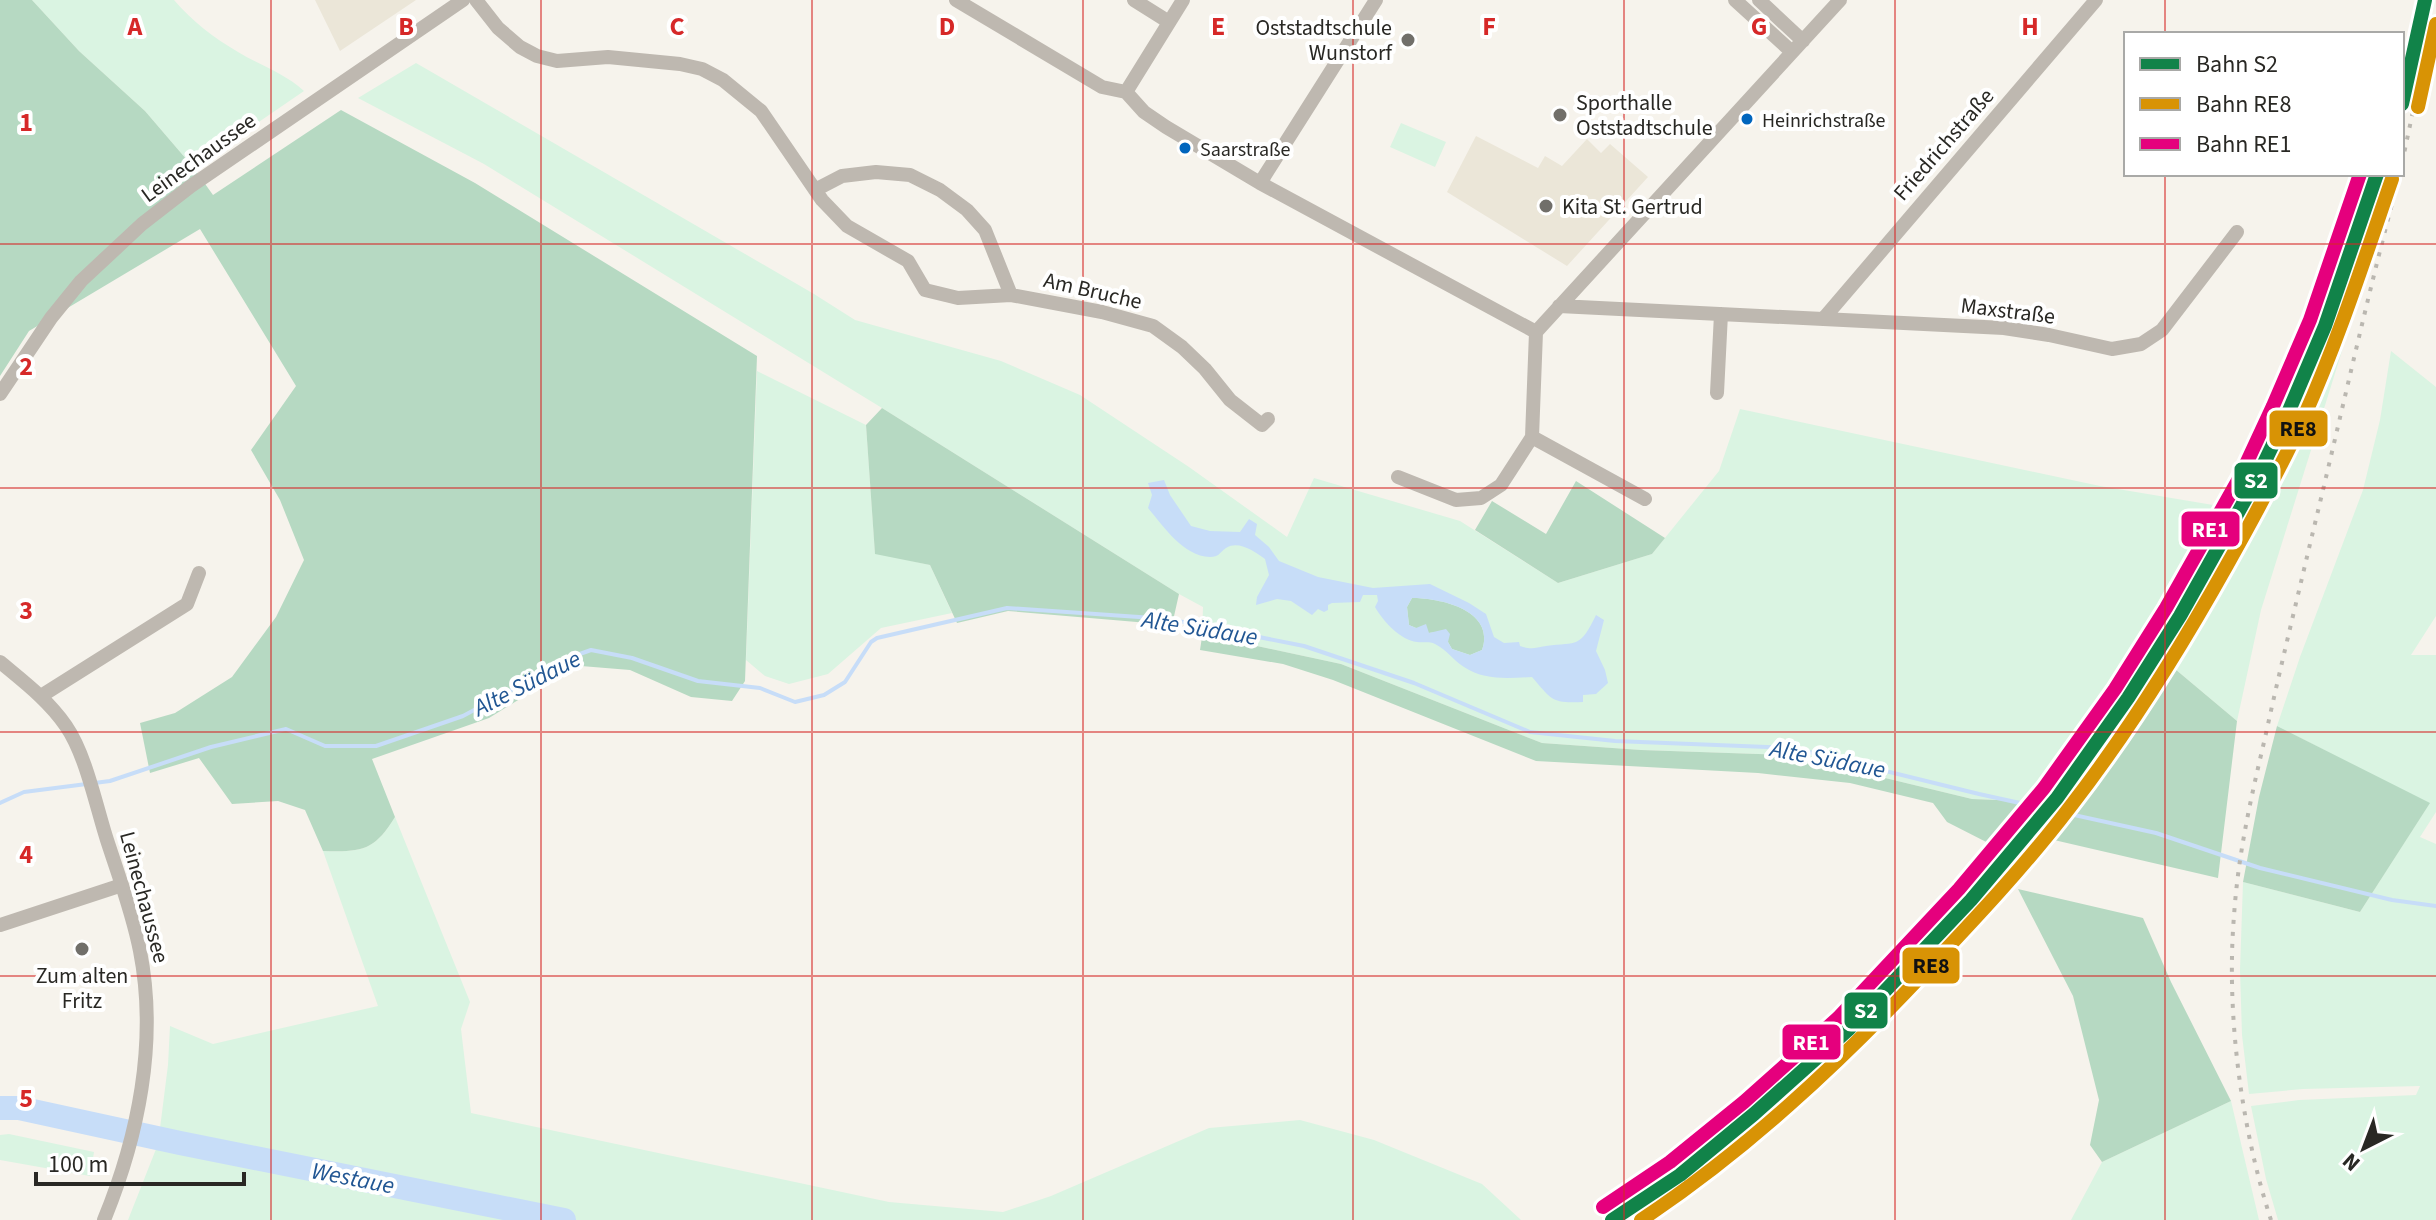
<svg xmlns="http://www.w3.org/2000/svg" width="2436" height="1220" font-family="'Source Sans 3',sans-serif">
<rect width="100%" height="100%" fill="#f6f3ec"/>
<path fill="#ebe6d8" d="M 315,0 L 416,0 L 340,51 Z
M 1476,136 L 1538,168 L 1545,156 L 1562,166 L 1587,139 L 1601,153 L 1610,144 L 1648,177 L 1567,266 L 1447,192 Z"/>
<path fill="#daf4e2" d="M 32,0 L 174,0 C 192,21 214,38 238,52 C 261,66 284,73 304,91 L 193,167 L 145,111 L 79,51 Z
M 416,63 L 814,294 L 855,320 L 1001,361 L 1080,395 L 1189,467 L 1287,537 L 1314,478 L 1460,521 L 1558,583 L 1652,554 L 1719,471 L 1740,409 L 2100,486 L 2225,507 L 2133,679 L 2043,802 L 1972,799 L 1790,755 L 1641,750 L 1542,743 L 1341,664 L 1229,640 L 1202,637 L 1203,607 L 1179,594 L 882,408 L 484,164 L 358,98 Z
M 1401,123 L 1446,142 L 1435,167 L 1390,147 Z
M 2349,306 L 2350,314 L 2342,351 L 2261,610 L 2237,721 L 2175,669 L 2295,450 Z
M 2391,351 L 2436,387 L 2436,616 L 2411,655 L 2436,655 L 2436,812 L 2420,837 L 2436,844 L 2436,1220 L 2278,1220 L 2266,1179 L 2251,1106 L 2299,1100 L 2416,1095 L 2420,1086 L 2303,1089 L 2249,1094 L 2242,1035 L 2240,970 L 2243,882 L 2360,912 L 2429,804 L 2277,726 L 2300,657 L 2363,490 L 2380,420 Z
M 757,371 L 866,425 L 875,553 L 930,565 L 952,613 L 881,628 L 828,674 L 789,684 L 765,676 L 746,660 Z
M 395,817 L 470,1002 L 461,1029 L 471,1113 L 889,1202 L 1003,1212 L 1051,1196 L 1209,1128 L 1300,1120 L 1374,1140 L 1482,1184 L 1521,1220 L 128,1220 L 158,1144 L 168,1065 L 170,1026 L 213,1044 L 378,1006 L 323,851 C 362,852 374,851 395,817 Z
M 2231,1101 L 2259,1220 L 2071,1220 L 2102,1162 Z
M 9,1134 L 94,1152 L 90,1176 L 0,1160 L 0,1135 Z"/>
<path fill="#b6d9c2" d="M 0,0 L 32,0 L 79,51 L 145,111 L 193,167 L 213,195 L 341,110 L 475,183 L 757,356 L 745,681 L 732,701 L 691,697 L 630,670 L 581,666 L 554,678 L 489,718 L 372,759 L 395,817 C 374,851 362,852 323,851 L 305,810 L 278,801 L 232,804 L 199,758 L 150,773 L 140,723 L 175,713 L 232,677 L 276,617 L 304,560 L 280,500 L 251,450 L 296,386 L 200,229 L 29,331 L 0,376 Z
M 882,408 L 1179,594 L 1172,625 L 1008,611 L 957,623 L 930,565 L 875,554 L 866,425 Z
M 1576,481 L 1665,538 L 1652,554 L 1558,583 L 1475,530 L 1492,501 L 1546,534 Z
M 1412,598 C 1440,598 1496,610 1482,650 L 1470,655 L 1452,649 L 1448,642 L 1438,632 L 1428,633 L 1409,625 L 1407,607 Z
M 1202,637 L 1229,640 L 1341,664 L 1542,743 L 1641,750 L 1790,755 L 1972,799 L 2043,802 L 1998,848 L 1947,822 L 1933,803 L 1850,783 L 1758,773 L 1536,761 L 1333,680 L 1283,664 L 1200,650 Z
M 2175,669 L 2237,721 L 2218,878 L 2054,840 Z
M 2277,726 L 2430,803 L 2360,912 L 2243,882 L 2259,797 Z
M 2018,889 L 2143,918 L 2171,982 L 2231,1101 L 2102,1162 L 2090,1145 L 2099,1100 L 2073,996 Z"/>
<path fill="#c7ddf8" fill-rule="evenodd" d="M 1164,480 L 1170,495 L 1191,526 L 1210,531 L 1240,532 L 1249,519 L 1257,524 L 1255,535 L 1269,547 L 1279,561 L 1318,577 L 1373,588 L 1430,584 L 1469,603 L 1486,614 L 1494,637 L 1504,643 L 1519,642 L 1520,646 C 1531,650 1535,648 1546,646 C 1578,642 1580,648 1596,615 L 1604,620 L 1596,651 L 1605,670 L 1608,683 L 1596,694 L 1583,695 L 1583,702 C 1551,703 1553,701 1532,677 C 1509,678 1485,681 1464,667 C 1454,661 1447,650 1435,644 C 1429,641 1424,643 1417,642 C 1400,640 1383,621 1375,607 L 1378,601 L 1377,595 L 1363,595 L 1360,602 L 1332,603 L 1328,605 L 1328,610 L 1324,612 L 1318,609 L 1312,615 L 1291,601 L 1277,599 L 1256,605 L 1257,597 L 1269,575 L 1265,559 C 1255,552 1239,540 1226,548 C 1219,553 1219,557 1210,557 C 1183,556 1164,527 1148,508 L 1152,495 L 1148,483 ZM 1412,598 C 1440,598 1496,610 1482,650 L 1470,655 L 1452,649 L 1448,642 L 1450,634 L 1446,629 L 1429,633 L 1426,624 L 1416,628 L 1409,625 L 1407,607 Z"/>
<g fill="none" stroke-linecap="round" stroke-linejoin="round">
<path stroke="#c7ddf8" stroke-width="4" d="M 0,803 L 24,792 L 110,781 L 211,747 L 286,729 L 325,746 L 376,746 L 463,716 L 577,655 L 591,650 L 632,658 L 698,681 L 760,688 L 795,702 L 824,695 L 845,682 L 871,642 L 877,638 L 1007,608 L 1168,619 L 1304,646 L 1414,683 L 1530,732 L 1615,741 L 1792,748 L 1979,794 L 2156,833 L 2260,868 L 2392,900 L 2436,906"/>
<path stroke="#c7ddf8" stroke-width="24" d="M 0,1108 L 19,1108 L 180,1143 L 564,1220"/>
<path stroke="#beb8b0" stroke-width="14" d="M 476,0 L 498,28 L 520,47 L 537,56 L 557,61 L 608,57 L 680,64 L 702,69 L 723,80 L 761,111 L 822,200 L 847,226 L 908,261 L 925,290 L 958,298 L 1011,295 L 1102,312 L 1153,326 L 1182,347 L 1205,369 L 1230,400 L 1262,425 L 1268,419
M 956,0 L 1102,87 L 1126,92 L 1144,112 L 1166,127 L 1260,183 L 1536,332
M 1134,0 L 1169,22
M 1735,0 L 1792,52
M 1759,0 L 1803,41
M 1126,92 L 1183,0
M 1260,183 L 1376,0
M 815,190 L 842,176 L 876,172 L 910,175 L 940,190 L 967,210 L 985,230 L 1011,295
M 1559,306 L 2004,328 L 2049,335 L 2112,349 L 2141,344 L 2162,330 L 2237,232
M 1824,318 L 2096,0
M 1536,332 L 1840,0
M 1717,393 L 1721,314
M 0,394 L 51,318 L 81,281 L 142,224 L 191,186 L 463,0
M 1532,437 L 1645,499
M 1398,477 L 1456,500 L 1481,498 L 1501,485 L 1532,437 L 1536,332
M 0,662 C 24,682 48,700 66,726 C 86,755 96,806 107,840 C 119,877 133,914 140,951 C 158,1042 138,1137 104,1220
M 41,696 L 187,604 L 199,573
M 0,925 L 122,885"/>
<path stroke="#bab7b0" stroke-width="4" stroke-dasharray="4 8" stroke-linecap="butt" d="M 2402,163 L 2416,97 L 2423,8
M 2271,1220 C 2241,1128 2226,1012 2234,916 C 2238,855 2251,797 2265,738 C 2279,673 2295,608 2310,544 C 2340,421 2367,296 2400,174"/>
<defs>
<path id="rail-1" d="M 2402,104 L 2425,0
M 1612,1220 L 1680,1175 L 1754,1114 L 1849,1029 L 1971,900 L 2057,798 L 2128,698 L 2180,616 L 2254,484 L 2288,413 L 2325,326 L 2377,174"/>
<path id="rail-2" d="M 2418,107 L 2436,24
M 1641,1220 C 1745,1151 1837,1065 1922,975 C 1973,921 2025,866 2070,807 C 2129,731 2180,649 2227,565 C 2254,517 2280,469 2303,419 C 2338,341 2364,260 2392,179"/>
<path id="rail-3" d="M 1603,1207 L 1670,1162 L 1744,1102 L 1838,1018 L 1959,889 L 2044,788 L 2115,689 L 2166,608 L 2240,477 L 2273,406 L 2310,320 L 2360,174"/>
</defs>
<use href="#rail-1" stroke="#fff" stroke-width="20"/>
<use href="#rail-2" stroke="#fff" stroke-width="20"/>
<use href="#rail-3" stroke="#fff" stroke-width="20"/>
<use href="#rail-1" stroke="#118349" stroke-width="14"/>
<use href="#rail-2" stroke="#d89305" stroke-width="14"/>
<use href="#rail-3" stroke="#e5007d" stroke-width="14"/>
</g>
<path fill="none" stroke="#d62828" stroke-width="2" stroke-opacity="0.55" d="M 271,0 L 271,1220M 541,0 L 541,1220M 812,0 L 812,1220M 1083,0 L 1083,1220M 1353,0 L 1353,1220M 1624,0 L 1624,1220M 1895,0 L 1895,1220M 2165,0 L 2165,34M 2165,174 L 2165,1220M 0,244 L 2436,244M 0,488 L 2436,488M 0,732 L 2436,732M 0,976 L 2436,976"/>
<g fill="#716f6a" stroke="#fff" stroke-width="3">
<circle cx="1408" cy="40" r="8"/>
<circle cx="1560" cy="115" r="8"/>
<circle cx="1546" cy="206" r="8"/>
<circle cx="82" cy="949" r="8"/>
</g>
<g fill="#0065bd" stroke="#fff" stroke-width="3">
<circle cx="1747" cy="119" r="7"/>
<circle cx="1185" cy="148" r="7"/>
</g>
<g text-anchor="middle" stroke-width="8" stroke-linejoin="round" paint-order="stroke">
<g font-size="20" fill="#292824" stroke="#fff" text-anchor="start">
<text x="1762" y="127">Heinrichstraße</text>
<text x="1200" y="156">Saarstraße</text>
</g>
<g font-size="22" fill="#292824" stroke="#fff" text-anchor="start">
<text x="1392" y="35" text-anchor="end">Oststadtschule<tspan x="1392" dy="25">Wunstorf</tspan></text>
<text x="1576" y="110">Sporthalle<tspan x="1576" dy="25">Oststadtschule</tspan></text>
<text x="1562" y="214">Kita St. Gertrud</text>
<text x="82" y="983" text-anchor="middle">Zum alten<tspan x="82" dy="25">Fritz</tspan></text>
</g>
<g font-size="22" fill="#292824" stroke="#fff">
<text transform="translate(1943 144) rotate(-49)" y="8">Friedrichstraße</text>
<text transform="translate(198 157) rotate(-36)" y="8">Leinechaussee</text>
<text transform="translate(1093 290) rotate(13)" y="8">Am Bruche</text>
<text transform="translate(2008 310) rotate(7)" y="8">Maxstraße</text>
<text transform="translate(145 897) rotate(75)" y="8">Leinechaussee</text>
</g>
<g font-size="24" font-style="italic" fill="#215693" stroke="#fff">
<text transform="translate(1200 628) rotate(9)" y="8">Alte Südaue</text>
<text transform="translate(527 683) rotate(-27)" y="8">Alte Südaue</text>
<text transform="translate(1828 759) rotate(11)" y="8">Alte Südaue</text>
<text transform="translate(353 1178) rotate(11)" y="8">Westaue</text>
</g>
</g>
<g font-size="26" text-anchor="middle" font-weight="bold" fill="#d62828" stroke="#fff" stroke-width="8" stroke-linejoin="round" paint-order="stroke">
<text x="135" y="35">A</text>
<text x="406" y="35">B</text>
<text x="677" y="35">C</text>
<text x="947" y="35">D</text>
<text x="1218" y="35">E</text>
<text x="1489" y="35">F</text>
<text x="1759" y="35">G</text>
<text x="2030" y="35">H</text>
<text x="26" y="131">1</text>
<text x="26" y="375">2</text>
<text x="26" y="619">3</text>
<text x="26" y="863">4</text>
<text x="26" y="1107">5</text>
</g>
<g stroke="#fff" stroke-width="3">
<rect x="2268" y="409" width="61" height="39" rx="8" fill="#d89305"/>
<rect x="2233" y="461" width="46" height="39" rx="8" fill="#118349"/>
<rect x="2180" y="510" width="61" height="38" rx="8" fill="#e5007d"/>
<rect x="1901" y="946" width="60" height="39" rx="8" fill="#d89305"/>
<rect x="1843" y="991" width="46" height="39" rx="8" fill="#118349"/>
<rect x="1781" y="1023" width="61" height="38" rx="8" fill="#e5007d"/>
</g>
<g font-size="22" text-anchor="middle" font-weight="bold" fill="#fff">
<text x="2256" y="488">S2</text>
<text x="2210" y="537">RE1</text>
<text x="1866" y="1018">S2</text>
<text x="1811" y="1050">RE1</text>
</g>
<g font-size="22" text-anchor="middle" font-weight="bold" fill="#111">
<text x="2298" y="436">RE8</text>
<text x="1931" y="973">RE8</text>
</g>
<rect x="2124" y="32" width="280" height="144" fill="#ffffff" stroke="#a9a9a7" stroke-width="2"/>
<rect x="2140" y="58" width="40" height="12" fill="#118349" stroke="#a9a9a7" stroke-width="2"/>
<text x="2196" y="72" font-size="24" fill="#292824">Bahn S2</text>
<rect x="2140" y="98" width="40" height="12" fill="#d89305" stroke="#a9a9a7" stroke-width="2"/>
<text x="2196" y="112" font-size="24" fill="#292824">Bahn RE8</text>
<rect x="2140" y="138" width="40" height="12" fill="#e5007d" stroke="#a9a9a7" stroke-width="2"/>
<text x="2196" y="152" font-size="24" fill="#292824">Bahn RE1</text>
<g transform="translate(2364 1148) rotate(222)" stroke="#ffffff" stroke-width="6" paint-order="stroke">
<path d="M0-6L14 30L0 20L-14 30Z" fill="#292824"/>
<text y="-12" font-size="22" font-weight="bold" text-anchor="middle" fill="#292824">N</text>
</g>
<path d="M36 1172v12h208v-12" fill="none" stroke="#292824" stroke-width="4"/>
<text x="48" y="1172" font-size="24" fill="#292824" stroke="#ffffff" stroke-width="6" paint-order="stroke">100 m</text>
</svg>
